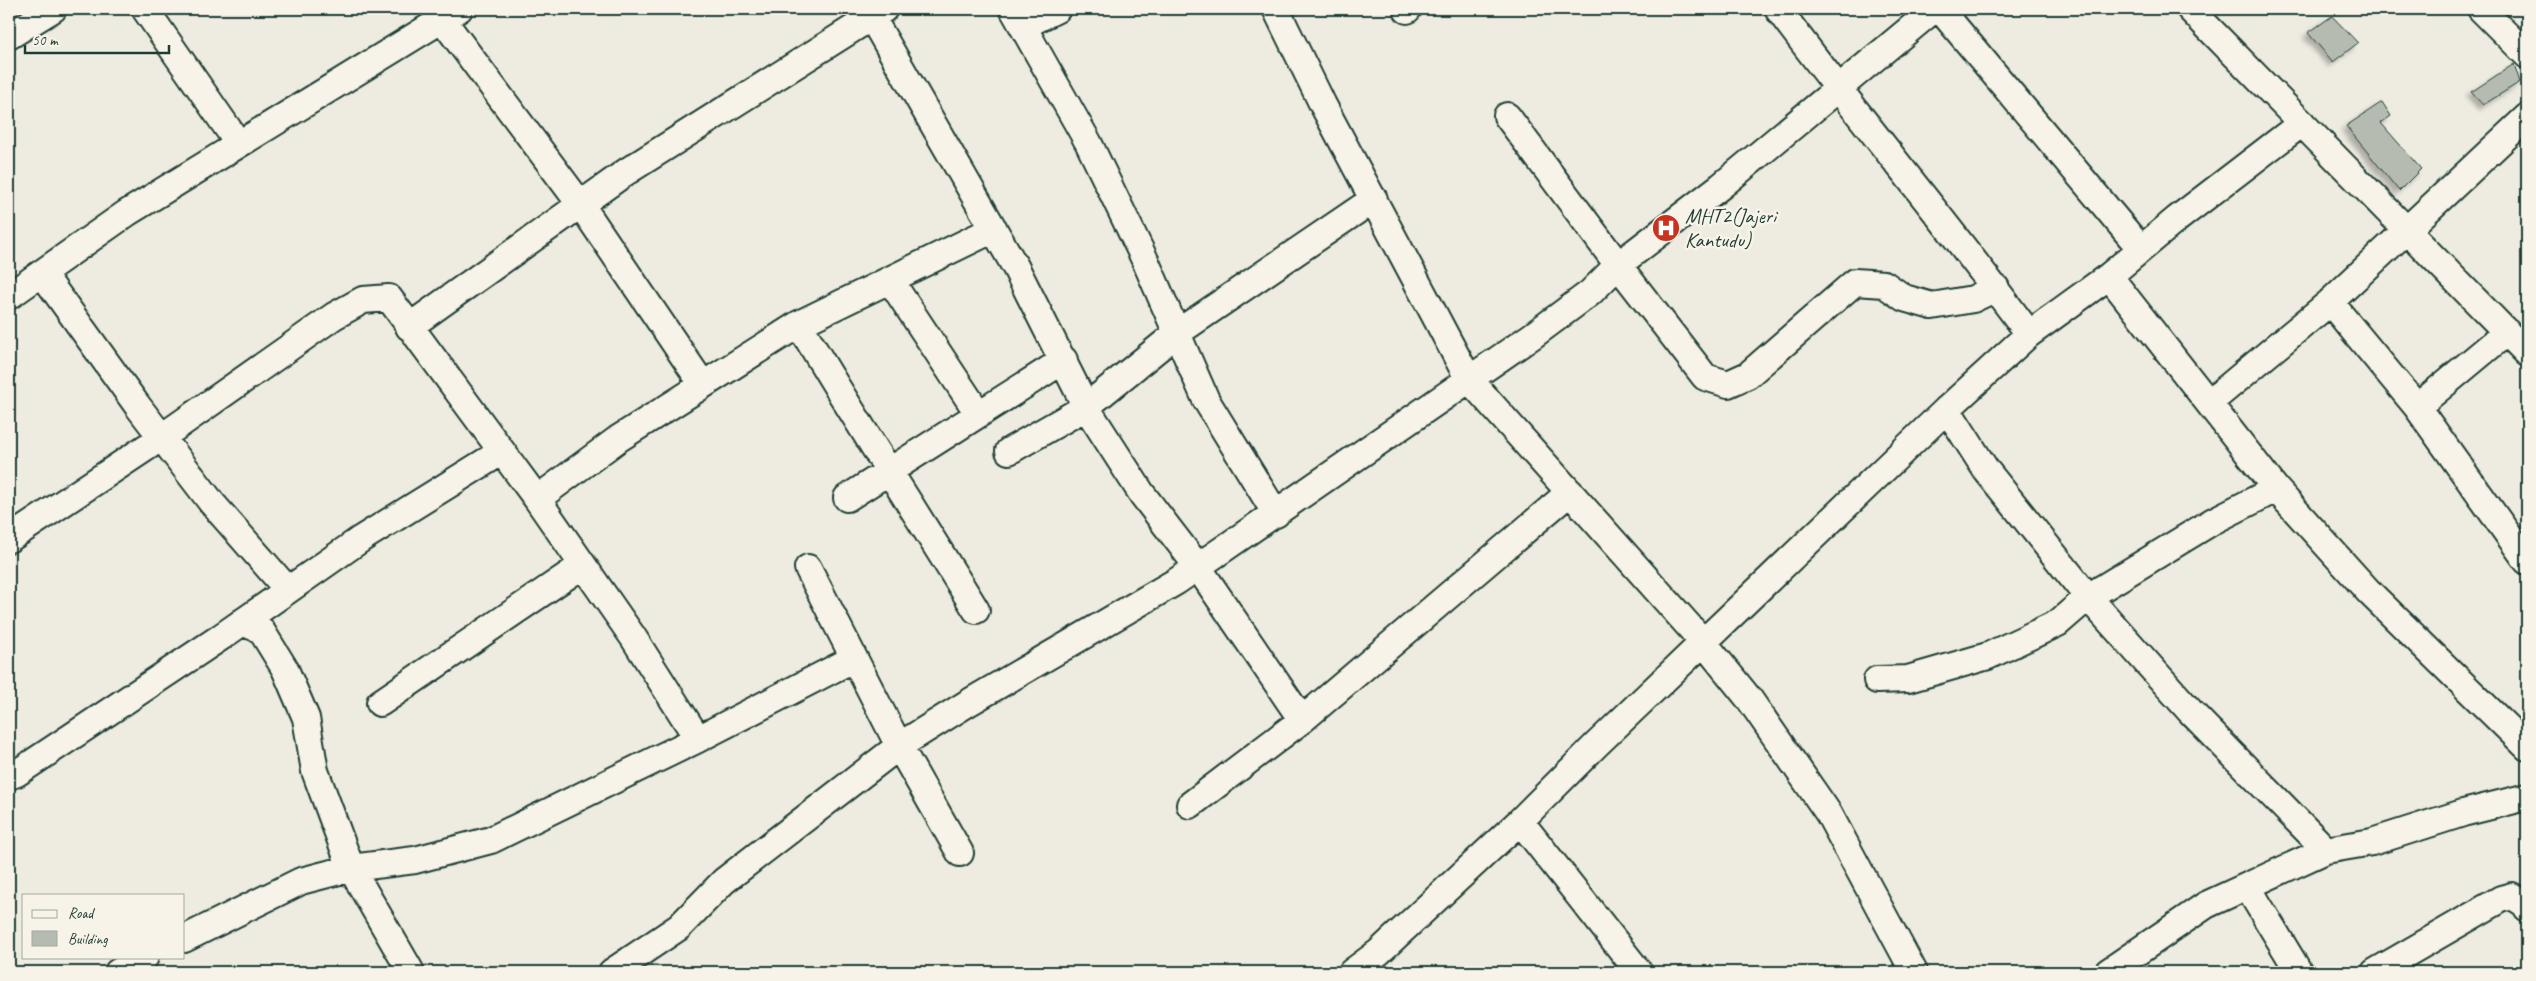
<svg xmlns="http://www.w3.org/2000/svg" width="2536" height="981" font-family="Caveat,sans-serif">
<defs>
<filter id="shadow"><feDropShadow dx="-4.5" dy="4.5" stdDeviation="2.5" flood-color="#0004"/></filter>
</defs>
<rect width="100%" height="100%" fill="#eeece1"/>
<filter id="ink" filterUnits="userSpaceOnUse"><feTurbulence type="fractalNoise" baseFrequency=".02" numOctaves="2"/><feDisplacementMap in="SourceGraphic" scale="10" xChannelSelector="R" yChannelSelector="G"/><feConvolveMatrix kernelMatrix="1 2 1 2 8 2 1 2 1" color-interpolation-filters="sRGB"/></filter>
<g filter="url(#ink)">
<path fill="#b5bbb0" stroke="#1f3d34" filter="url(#shadow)" d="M 2332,16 L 2358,43 L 2333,62 L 2308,33 Z
M 2514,64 L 2520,82 L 2483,105 L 2471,92 Z
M 2382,102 L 2391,116 L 2381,123 L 2421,169 L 2399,191 L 2346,126 Z"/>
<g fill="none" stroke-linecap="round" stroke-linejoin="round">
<defs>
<path id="minor" d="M 145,9 L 238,143
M 1013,9 L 1088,142 L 1145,260 L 1206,400 L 1276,514
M 1276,9 L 1323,105 L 1468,378 L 1704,643 L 1750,700 L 1829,814 L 1914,972
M 1778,9 C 1859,119 1948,223 2029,334
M 1940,9 L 2141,249
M 2190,9 L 2527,353
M 2481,9 L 2527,55
M 1407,10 L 1408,9
M 871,16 L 1016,268 L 1086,407 L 1142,494 L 1198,567 L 1302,720
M 442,19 L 581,205 L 703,385
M 1023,26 L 1057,9
M 9,36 L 53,9
M 1507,116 L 1618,265 L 1705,377 L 1728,384 L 1748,375 L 1855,282 L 1884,284 L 1904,298 L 1932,306 L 1973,299 L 1996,288
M 42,273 L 137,405 L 212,503 L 288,590
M 2109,276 L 2276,489 L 2369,592 L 2527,747
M 890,280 L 978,413
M 9,296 L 127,213 L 459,9
M 2330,302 L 2417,407 L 2527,561
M 799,324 C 856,421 917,514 976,610
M 409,327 L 626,172 L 884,9
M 2209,403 L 2330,302 L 2527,117
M 2417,407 L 2507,332
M 1947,409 L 1986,470 L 2088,597 L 2190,711 L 2326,850
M 1009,451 L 1086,407 L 1177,333 L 1374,199
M 847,498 L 1064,360
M 537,499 L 618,439 L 799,324 L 994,229
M 9,539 L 162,437 L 334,316 L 363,300 L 389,298 L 537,499 L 633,637 L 698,739
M 808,568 L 899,746 L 960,853
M 242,622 L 261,630 L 285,669 L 306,718 L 315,771 L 351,868 L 411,972
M 1877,680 L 1908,679 L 1988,656 L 2058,623 L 2088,597 L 2213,521 L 2276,489
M 380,703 L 583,565
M 9,776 L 17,773 L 221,637 L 361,539 L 501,452
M 1190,805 L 1302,720 L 1570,492
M 1520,821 L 1639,972
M 2247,886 L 2299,972
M 184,939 L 301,881 L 351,868 L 415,860 L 491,840 L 698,739 L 853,659
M 118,972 L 145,957
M 612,972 L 679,927 L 724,881 L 899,746 L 968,703 L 1177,581 L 1532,336 L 1590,293 L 1618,265 L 1721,186 L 1934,9
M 1352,972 L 1379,952 L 1520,821 L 1596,745 L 1947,409 L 2029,334 L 2109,276 L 2177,219 L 2302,123
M 2108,972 L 2206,905 L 2326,850 L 2372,842 L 2463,813 L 2527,797
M 2375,972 L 2501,899 L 2512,896 L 2525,904 L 2527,908"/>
</defs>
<use href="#minor" stroke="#1f3d34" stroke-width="30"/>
<use href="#minor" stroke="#f7f3e8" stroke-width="26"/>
</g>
</g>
<defs>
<symbol id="hospital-disc" viewBox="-11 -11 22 22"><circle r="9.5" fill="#c8321e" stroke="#f7f3e8"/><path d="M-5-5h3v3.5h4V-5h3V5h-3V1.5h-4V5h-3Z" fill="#fff"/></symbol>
</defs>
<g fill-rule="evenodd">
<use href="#hospital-disc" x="1650" y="212" width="32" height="32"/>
</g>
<g text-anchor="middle" stroke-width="5" stroke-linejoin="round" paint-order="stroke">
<g font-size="21" fill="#1f3d34" stroke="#f7f3e8" text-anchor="start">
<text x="1685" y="223">MHT2(Jajeri<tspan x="1685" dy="24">Kantudu)</tspan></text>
</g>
</g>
<rect width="2536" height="981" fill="none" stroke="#f7f3e8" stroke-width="30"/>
<rect x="15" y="15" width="2506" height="951" fill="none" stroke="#1f3d34" stroke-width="2" filter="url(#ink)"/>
<rect x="22" y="894" width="162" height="65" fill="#f7f3e8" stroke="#a1aaa0"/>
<rect x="32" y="910" width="25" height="8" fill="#f7f3e8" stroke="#a1aaa0"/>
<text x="68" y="918" font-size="15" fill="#1f3d34">Road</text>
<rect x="32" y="931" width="25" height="15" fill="#b5bbb0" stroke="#a1aaa0"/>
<text x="68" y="944" font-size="15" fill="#1f3d34">Building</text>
<path d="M25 45v8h144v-8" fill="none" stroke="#1f3d34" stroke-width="2.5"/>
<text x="32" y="45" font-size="15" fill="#1f3d34" stroke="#f7f3e8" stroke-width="4" paint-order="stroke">50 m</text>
</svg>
